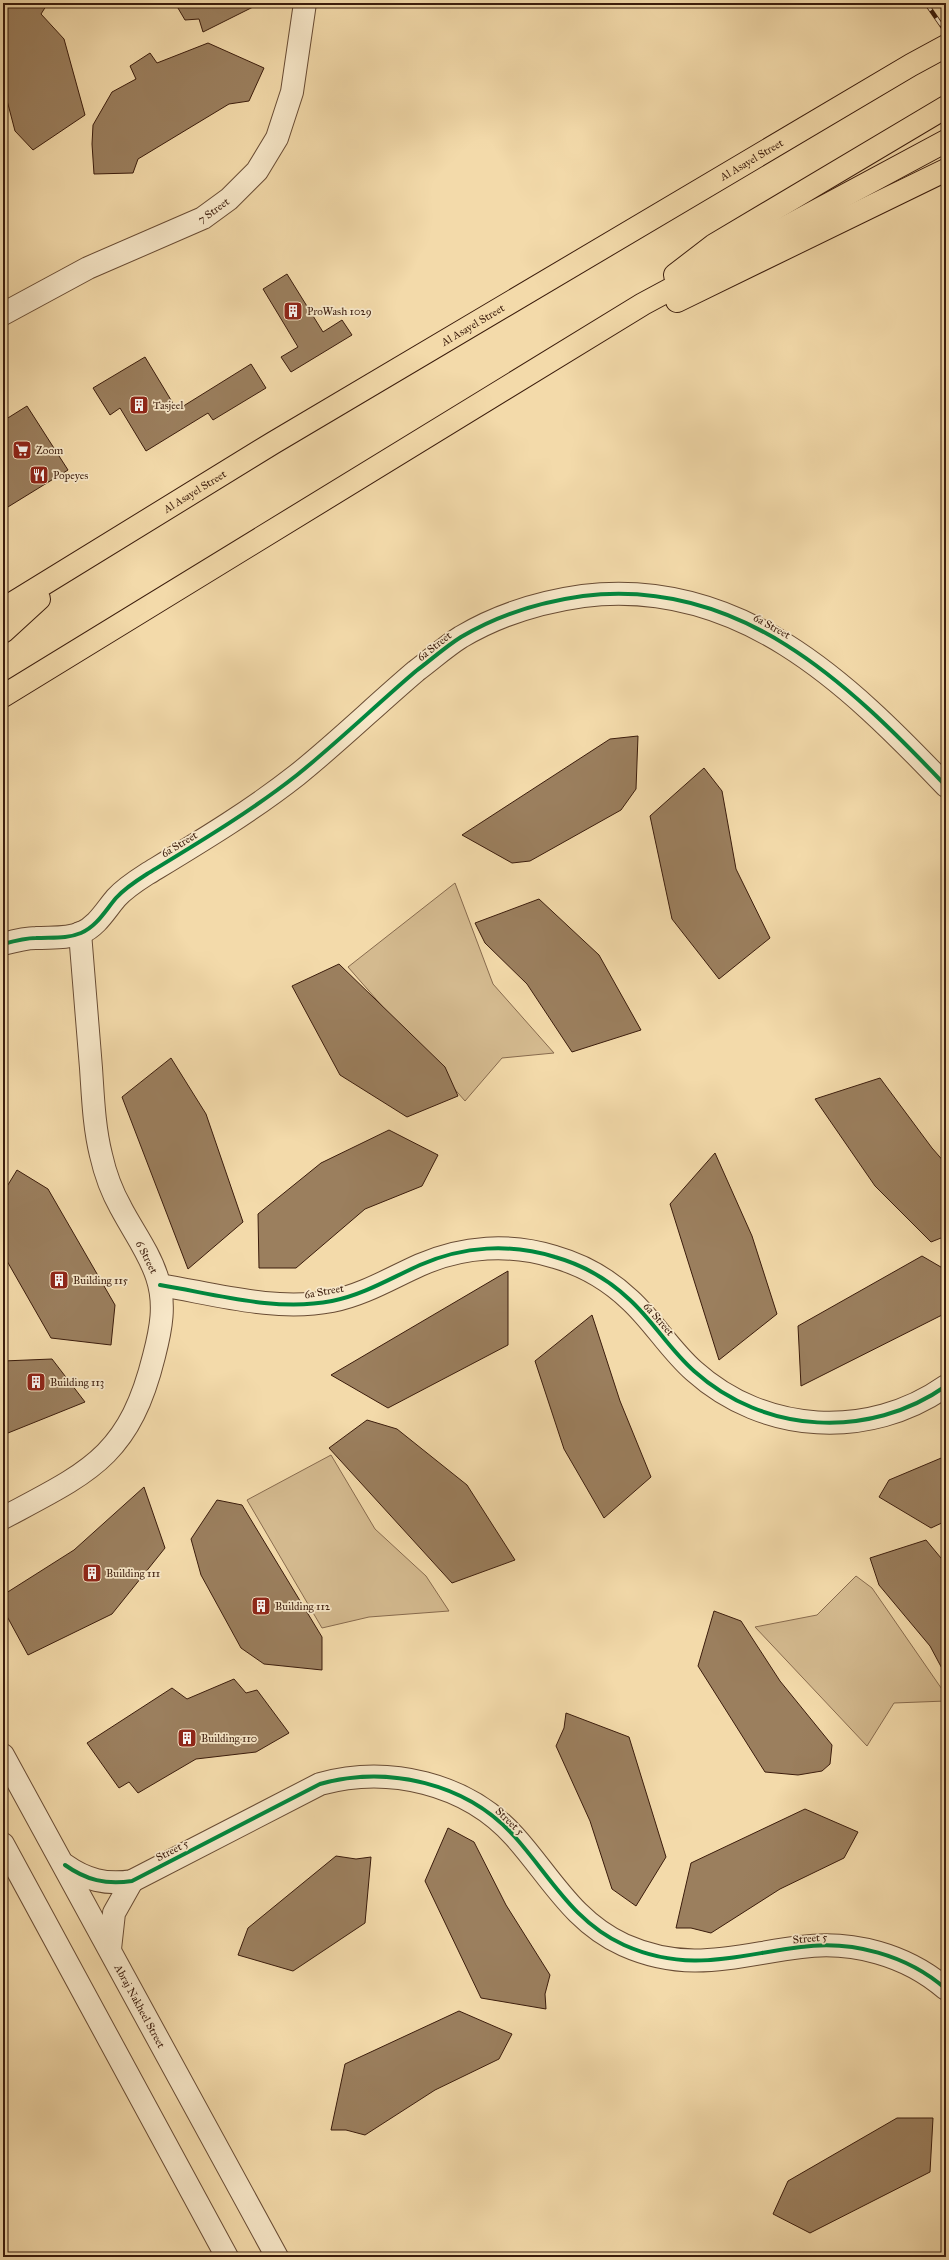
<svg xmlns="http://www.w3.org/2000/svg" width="949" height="2260" font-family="'IM FELL Great Primer',serif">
<rect width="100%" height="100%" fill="#f3daaa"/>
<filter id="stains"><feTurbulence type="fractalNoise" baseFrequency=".005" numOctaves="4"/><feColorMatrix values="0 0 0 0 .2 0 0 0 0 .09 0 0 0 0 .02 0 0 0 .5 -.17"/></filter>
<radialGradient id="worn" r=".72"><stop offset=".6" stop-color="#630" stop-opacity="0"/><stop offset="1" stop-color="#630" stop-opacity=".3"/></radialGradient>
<path fill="#d4ba8f" stroke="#886b4e" d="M 455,883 L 493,984 L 554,1053 L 502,1058 L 465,1101 L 348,967 Z
M 331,1455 L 375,1529 L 426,1576 L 449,1611 L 369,1617 L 322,1628 L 247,1500 Z
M 856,1576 L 872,1588 L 946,1695 L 946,1701 L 894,1703 L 867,1746 L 755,1627 L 817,1615 Z"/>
<path fill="#9b7f5e" stroke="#3b1c0c" d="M 3,3 L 48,3 L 41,14 L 64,39 L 85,115 L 33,150 L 15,131 L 3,85 Z
M 175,3 L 261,3 L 203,32 L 199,19 L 185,20 Z
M 208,43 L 264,68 L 249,101 L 229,104 L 138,159 L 133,173 L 94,174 L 92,144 L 93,125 L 112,92 L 136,79 L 130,66 L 150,53 L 157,63 Z
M 287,274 L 323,332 L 342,320 L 352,335 L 291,372 L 281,357 L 298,347 L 263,289 Z
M 145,357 L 177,410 L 251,364 L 266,388 L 213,420 L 208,413 L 146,451 L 120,408 L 110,415 L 93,388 Z
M 27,406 L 68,470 L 3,510 L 3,421 Z
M 638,736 L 636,789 L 621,810 L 530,861 L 512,863 L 462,835 L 610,739 Z
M 704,768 L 722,791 L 736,869 L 770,938 L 719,979 L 672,919 L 650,816 Z
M 539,899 L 599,955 L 641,1030 L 572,1052 L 527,984 L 485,943 L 475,923 Z
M 339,964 L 445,1067 L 458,1096 L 407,1117 L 340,1075 L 292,986 Z
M 171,1058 L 206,1114 L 243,1222 L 188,1269 L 122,1097 Z
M 880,1078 L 932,1148 L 946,1164 L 946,1236 L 931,1242 L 875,1186 L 815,1099 Z
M 389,1130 L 438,1155 L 422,1186 L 365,1209 L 296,1268 L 259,1268 L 258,1214 L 321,1163 Z
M 715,1153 L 752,1236 L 777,1314 L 719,1360 L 670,1204 Z
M 17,1170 L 48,1189 L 115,1305 L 111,1345 L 51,1338 L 3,1254 L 3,1193 Z
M 922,1256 L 946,1270 L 946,1313 L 801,1386 L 798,1326 Z
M 508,1271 L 508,1345 L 388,1408 L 331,1375 Z
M 592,1315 L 620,1401 L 651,1477 L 604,1518 L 564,1449 L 535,1361 Z
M 52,1359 L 85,1402 L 3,1435 L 3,1361 Z
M 367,1420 L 397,1429 L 467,1485 L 515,1560 L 452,1583 L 329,1448 Z
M 946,1456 L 946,1521 L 931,1528 L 879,1497 L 889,1480 Z
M 144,1487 L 165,1548 L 112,1614 L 28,1655 L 3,1609 L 3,1595 L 74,1550 Z
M 217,1500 L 242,1505 L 322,1637 L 322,1670 L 264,1664 L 241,1648 L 201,1575 L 191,1539 Z
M 926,1540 L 946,1564 L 946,1676 L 930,1646 L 879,1585 L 870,1558 Z
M 714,1611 L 741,1621 L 780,1681 L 832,1745 L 830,1764 L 822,1771 L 798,1775 L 765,1772 L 698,1666 Z
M 234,1679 L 246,1693 L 257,1690 L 289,1733 L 256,1752 L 196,1759 L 138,1793 L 129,1782 L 119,1788 L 87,1743 L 172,1688 L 187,1699 Z
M 566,1713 L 629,1737 L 666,1857 L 636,1906 L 612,1889 L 590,1821 L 556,1746 L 564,1728 Z
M 805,1809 L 858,1832 L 844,1858 L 780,1889 L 711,1933 L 691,1928 L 676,1928 L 691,1863 Z
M 448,1828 L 474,1842 L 506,1905 L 550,1975 L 545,1994 L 546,2009 L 481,1998 L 425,1881 Z
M 336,1856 L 356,1859 L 371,1857 L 365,1923 L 293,1971 L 238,1955 L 248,1928 Z
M 459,2011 L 512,2034 L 499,2059 L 435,2090 L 365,2135 L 346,2130 L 331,2130 L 345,2064 Z
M 897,2118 L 933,2118 L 930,2172 L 810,2233 L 773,2214 L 788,2181 Z"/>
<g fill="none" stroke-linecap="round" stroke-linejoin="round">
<defs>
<g id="minor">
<path id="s1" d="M 3,314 L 88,268 L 203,218 L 229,199 L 257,171 L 277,138 L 292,92 L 305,3"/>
<path d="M 3,944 C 14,941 25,938 36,938 C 51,937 67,939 81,933 C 97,926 105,911 116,898 C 125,888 136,881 147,874 C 198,843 250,812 297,775 C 338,742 376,705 416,671 C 431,660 445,647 461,637 C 498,615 540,602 583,596 C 739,577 847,682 946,786"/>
<path d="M 160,1285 C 215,1294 275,1312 332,1301 C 363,1295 391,1278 420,1265 C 463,1246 510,1243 555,1257 C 583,1265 609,1280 630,1300 C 653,1321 670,1350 694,1371 C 764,1434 869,1440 946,1386"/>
<path d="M 3,1518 C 89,1472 129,1457 154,1356 C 161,1329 166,1304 157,1277 C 149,1252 133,1231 121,1208 C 112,1192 105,1173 101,1155 C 94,1127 93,1097 91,1068 C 87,1023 84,978 80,933"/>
<path id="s2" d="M 3,1755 L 277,2257"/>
<path d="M 3,1844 L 227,2257"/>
<path d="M 65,1865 C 86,1880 106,1885 132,1881 L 320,1784 C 388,1765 467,1783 515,1837 C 550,1876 573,1922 624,1945 C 689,1974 736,1955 801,1947 C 852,1940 907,1955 946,1989"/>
<path d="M 110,1949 L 114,1913 L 132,1881"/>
</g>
<g id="major">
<path d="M 675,275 L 714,245 L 946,107"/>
<path d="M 677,301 L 946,170"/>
<path id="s3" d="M 3,609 L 273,443 L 911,65 L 946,46"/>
<path d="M 3,632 L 39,599"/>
<path d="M 3,696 L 643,304 L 946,141"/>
</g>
</defs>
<use href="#minor" stroke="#694c34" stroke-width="24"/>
<use href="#major" stroke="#3b1c0c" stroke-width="24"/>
<use href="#minor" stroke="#f7e7c8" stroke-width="22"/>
<use href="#major" stroke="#f3daaa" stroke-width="22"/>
<defs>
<path id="rail" d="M 926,3 L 946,32
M 940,3 L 946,12"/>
</defs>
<use href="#rail" stroke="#3b1c0c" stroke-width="4.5"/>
<use href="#rail" stroke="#f7e7c8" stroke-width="3" stroke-dasharray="9" stroke-linecap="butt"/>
<defs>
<path id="cycleway" d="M 3,944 C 14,941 25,938 36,938 C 51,937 67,939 81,933 C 97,926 105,911 116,898 C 125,888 136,881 147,874 C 198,843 250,812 297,775 C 338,742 376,705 416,671 C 431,660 445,647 461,637 C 498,615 540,602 583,596 C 739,577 847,682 946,786
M 160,1285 C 215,1294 275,1312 332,1301 C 363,1295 391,1278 420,1265 C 463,1246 510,1243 555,1257 C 583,1265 609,1280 630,1300 C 653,1321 670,1350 694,1371 C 764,1434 869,1440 946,1386
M 65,1865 C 86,1880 106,1885 132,1881 L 320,1784 C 388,1765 467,1783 515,1837 C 550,1876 573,1922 624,1945 C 689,1974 736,1955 801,1947 C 852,1940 907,1955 946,1989"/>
</defs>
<use href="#cycleway" stroke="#f7e7c8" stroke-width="6"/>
<use href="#cycleway" stroke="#00873e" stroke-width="4"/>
</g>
<defs>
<symbol id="building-square" viewBox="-11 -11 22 22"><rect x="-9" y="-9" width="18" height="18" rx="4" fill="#8f2418" stroke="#f7e7c8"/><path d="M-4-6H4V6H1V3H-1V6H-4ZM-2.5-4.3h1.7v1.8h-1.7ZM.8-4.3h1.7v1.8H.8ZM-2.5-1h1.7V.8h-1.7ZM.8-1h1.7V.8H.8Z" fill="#fff"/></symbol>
<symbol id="supermarket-square" viewBox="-11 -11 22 22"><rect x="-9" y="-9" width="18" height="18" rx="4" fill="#8f2418" stroke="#f7e7c8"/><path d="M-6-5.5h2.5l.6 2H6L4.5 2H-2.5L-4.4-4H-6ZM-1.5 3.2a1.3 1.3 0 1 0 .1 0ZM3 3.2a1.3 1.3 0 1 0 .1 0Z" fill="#fff"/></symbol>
<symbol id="restaurant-square" viewBox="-11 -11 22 22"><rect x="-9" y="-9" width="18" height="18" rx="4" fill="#8f2418" stroke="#f7e7c8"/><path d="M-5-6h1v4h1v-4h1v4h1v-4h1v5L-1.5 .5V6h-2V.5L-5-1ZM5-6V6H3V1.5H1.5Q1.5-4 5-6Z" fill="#fff"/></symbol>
</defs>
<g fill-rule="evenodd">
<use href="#building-square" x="282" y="300" width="22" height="22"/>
<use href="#building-square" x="128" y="394" width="22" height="22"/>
<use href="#supermarket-square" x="11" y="439" width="22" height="22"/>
<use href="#restaurant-square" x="28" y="464" width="22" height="22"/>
<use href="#building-square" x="48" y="1269" width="22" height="22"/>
<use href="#building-square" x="25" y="1371" width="22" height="22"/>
<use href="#building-square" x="81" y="1562" width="22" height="22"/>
<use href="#building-square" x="250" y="1595" width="22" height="22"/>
<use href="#building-square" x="176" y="1727" width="22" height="22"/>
</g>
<g text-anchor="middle" stroke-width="3.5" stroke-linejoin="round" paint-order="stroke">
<g font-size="11" fill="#3b1c0c" stroke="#f7e7c8">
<text dy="4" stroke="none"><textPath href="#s3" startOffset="873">Al Asayel Street</textPath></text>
<text dy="4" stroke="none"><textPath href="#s1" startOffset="235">7 Street</textPath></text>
<text dy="4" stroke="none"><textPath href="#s3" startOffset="549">Al Asayel Street</textPath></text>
<text dy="4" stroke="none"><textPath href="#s3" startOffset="225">Al Asayel Street</textPath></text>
<text transform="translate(772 626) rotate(29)" y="4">6a Street</text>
<text transform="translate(434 646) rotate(-38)" y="4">6a Street</text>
<text transform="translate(179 844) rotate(-31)" y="4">6a Street</text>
<text transform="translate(147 1257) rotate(63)" y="4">6 Street</text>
<text transform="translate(324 1291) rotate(-10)" y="4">6a Street</text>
<text transform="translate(659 1319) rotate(49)" y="4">6a Street</text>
<text transform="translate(510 1821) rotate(44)" y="4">Street 5</text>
<text transform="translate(172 1850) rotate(-27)" y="4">Street 5</text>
<text transform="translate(810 1938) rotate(-5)" y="4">Street 5</text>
<text dy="4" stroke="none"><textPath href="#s2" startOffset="286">Abraj Nakheel Street</textPath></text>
</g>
<g font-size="11" fill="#3b1c0c" stroke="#f7e7c8" text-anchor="start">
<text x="307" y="315">ProWash 1029</text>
<text x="153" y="409">Tasjeel</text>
<text x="36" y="454">Zoom</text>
<text x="53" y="479">Popeyes</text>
<text x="73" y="1284">Building 115</text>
<text x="50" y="1386">Building 113</text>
<text x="106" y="1577">Building 111</text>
<text x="275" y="1610">Building 112</text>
<text x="201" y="1742">Building 110</text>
</g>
</g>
<rect width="949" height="2260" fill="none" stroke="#f3daaa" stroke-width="16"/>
<rect x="4" y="4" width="941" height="2252" fill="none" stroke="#3b1c0c" stroke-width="2"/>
<rect x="8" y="8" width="933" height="2244" fill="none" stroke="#3b1c0c"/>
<rect width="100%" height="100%" filter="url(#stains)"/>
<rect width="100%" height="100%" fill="url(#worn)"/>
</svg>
